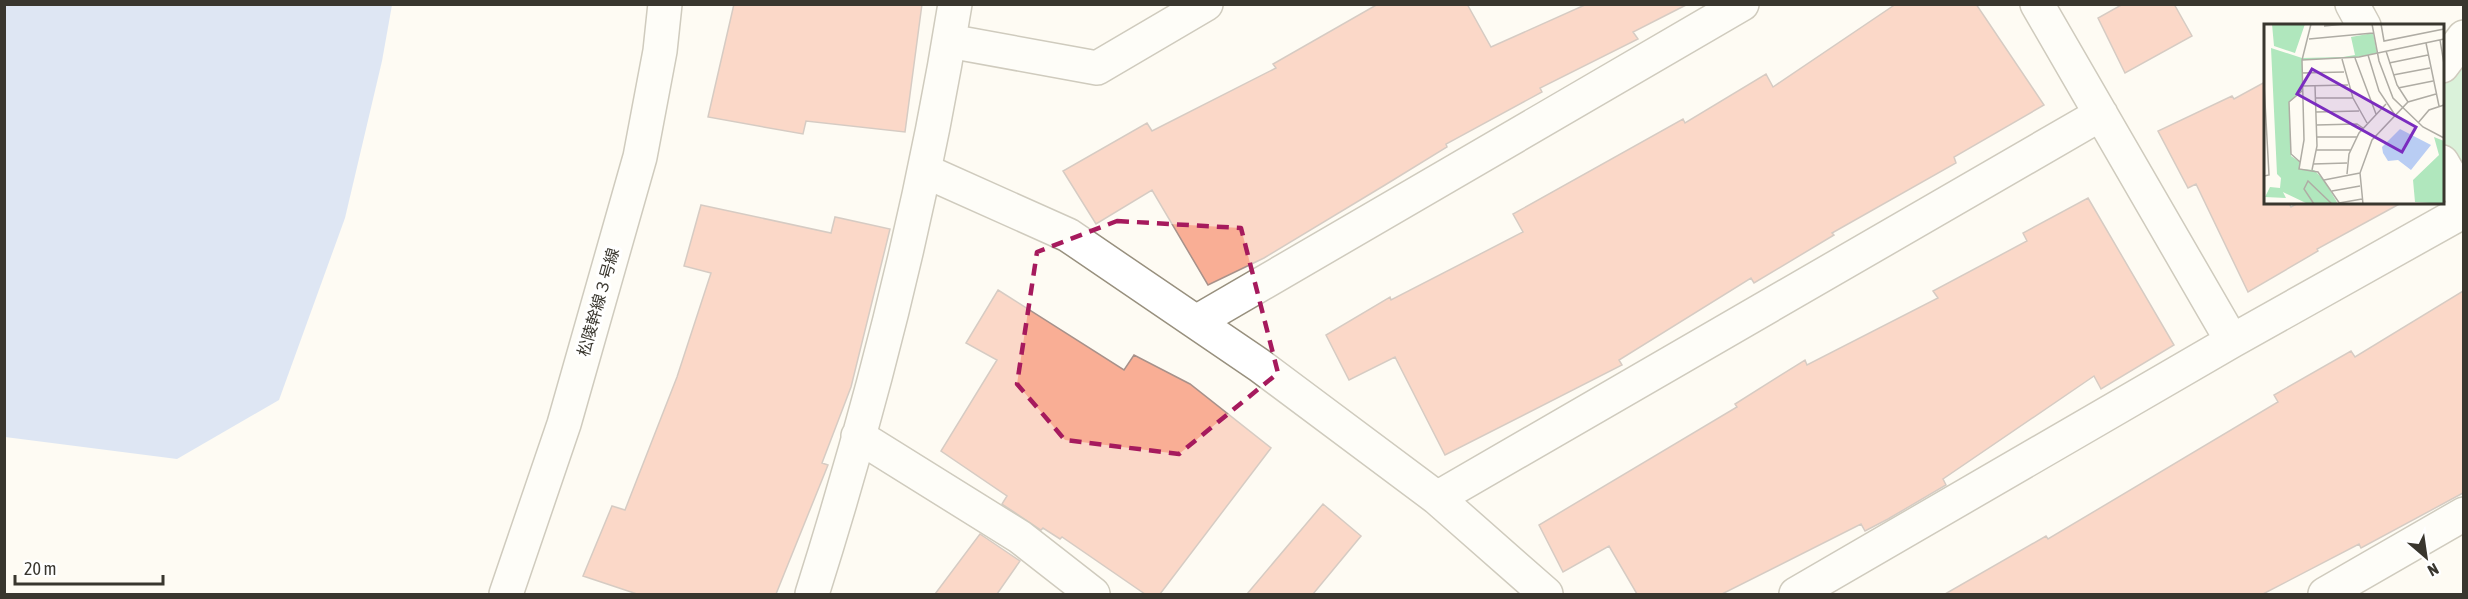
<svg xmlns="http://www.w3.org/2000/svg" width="2468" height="599" font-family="'Asap Condensed','Noto Sans JP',sans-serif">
<rect width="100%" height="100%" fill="#fefbf3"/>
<path fill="#b0e7bd" d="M 2463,21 L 2463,200 L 2443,163 L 2443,56 Z"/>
<path fill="#b9cdf3" d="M 5,4 L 392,5 L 382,61 L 345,218 L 279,400 L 177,459 L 5,437 Z"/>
<path fill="#f9ae95" stroke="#a7918a" stroke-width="1.5" d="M 734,4 L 922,4 L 905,132 L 806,121 L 803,134 L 708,117 Z
M 1378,4 L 1467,4 L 1491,47 L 1587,4 L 1688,4 L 1633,32 L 1638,39 L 1540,88 L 1542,92 L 1446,144 L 1447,147 L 1385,185 L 1264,258 L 1208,285 L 1152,190 L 1096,224 L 1063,171 L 1147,123 L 1152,131 L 1276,68 L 1273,64 Z
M 1896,4 L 1976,4 L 2044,105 L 1954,157 L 1956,163 L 1832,233 L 1834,235 L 1754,283 L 1751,278 L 1619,360 L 1622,365 L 1445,455 L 1395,357 L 1349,380 L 1326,335 L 1390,297 L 1391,300 L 1523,232 L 1513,214 L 1683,119 L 1685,123 L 1766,74 L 1773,87 Z
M 2123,4 L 2174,4 L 2192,36 L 2125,73 L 2098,18 Z
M 2265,82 L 2265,202 L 2288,202 L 2291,207 L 2300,202 L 2403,202 L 2317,249 L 2318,251 L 2248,292 L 2196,184 L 2188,188 L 2158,131 L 2232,96 L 2234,99 Z
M 2088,198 L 2174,345 L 2101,389 L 2094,376 L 1943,479 L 1946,485 L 1888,519 L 1865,531 L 1861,524 L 1722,594 L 1637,594 L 1609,546 L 1563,572 L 1539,525 L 1737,407 L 1735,404 L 1805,360 L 1807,365 L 1938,298 L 1933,291 L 2027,241 L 2023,233 Z
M 701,205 L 831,233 L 835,217 L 890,229 L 851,387 L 822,463 L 828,465 L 776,594 L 637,594 L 583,576 L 612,506 L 625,510 L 677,377 L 711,273 L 684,266 Z
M 998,290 L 1124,370 L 1134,355 L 1190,384 L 1271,448 L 1160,594 L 1145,594 L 1062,537 L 1060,539 L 1043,528 L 1041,530 L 1002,504 L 1007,496 L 941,451 L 997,360 L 966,343 Z
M 2463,291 L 2463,493 L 2361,548 L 2359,544 L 2263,594 L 1945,594 L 2046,536 L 2048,539 L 2278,402 L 2274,395 L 2351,351 L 2355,357 Z
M 1323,504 L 1361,536 L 1313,594 L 1247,594 Z
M 980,534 L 1020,561 L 997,594 L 935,594 Z"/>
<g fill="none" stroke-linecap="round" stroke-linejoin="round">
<defs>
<path id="street" d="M 2037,4 L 2232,341
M 2352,4 L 2364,26
M 949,41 L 1097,68 L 1206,4
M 2442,66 L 2464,37
M 2442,162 L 2464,200
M 925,171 L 1068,235 L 1259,365 L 1437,498 L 1546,594
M 1196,322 L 1742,4
M 858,436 L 1020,537 L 1093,594
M 1437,498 L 2101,114
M 812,594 C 873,401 923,204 955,4
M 1796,594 L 2232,341 L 2464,211
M 2325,594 L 2464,514"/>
<path id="secondary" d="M 506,594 L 564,424 L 640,157 L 660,51 L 665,4"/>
</defs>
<use href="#street" stroke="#98907e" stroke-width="36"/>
<use href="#secondary" stroke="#98907e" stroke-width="36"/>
<use href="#street" stroke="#fff" stroke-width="33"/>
<use href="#secondary" stroke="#fff" stroke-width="33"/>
</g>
<path d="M0 0H2468V599H0ZM 1117,221 L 1241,228 L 1278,373 L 1179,454 L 1065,440 L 1017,384 L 1037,252 Z" fill="#fefbf3" fill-opacity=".55" fill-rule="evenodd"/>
<path fill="none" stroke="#a61a5d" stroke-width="4.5" stroke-dasharray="12 8" stroke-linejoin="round" d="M 1117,221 L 1241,228 L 1278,373 L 1179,454 L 1065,440 L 1017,384 L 1037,252 Z"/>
<g text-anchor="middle" stroke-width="6" stroke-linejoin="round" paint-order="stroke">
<g font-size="16" fill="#39362e" stroke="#fff">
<text transform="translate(598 302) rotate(-74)" y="6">松陵幹線３号線</text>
</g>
</g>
<g transform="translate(2264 24)">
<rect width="180" height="180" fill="#fefbf3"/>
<path d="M 8,0 L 41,0 L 31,29 L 10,22 ZM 109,9 L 113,29 L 95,33 L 38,36 L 38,67 L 25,78 L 27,132 L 36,138 L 36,145 L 50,146 L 60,156 L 74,180 L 44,180 L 19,168 L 22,174 L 1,173 L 6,163 L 16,164 L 17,154 L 13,150 L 7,24 L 38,34 L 79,33 L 91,31 L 87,13 ZM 170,113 L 180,117 L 180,180 L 151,178 L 149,156 L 175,131 Z" fill="#b0e7bd"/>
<path d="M 136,105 L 167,121 L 147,146 L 134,136 L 124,137 L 119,129 L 118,123 Z" fill="#b9cdf3"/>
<path fill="none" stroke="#afaca4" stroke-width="1.5" d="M 47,0 L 38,36 L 40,116 L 35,145 L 54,148 L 76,180M 108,0 L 115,37 L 129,74 L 159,103 L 180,114M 117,0 L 120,17 L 180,5M 60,2 L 81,0M 45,15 L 109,9M 176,16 L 180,40M 162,19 L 175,82M 122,27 L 133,61 L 144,78M 104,31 L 115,67 L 131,91M 91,34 L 112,90M 78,35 L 89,74 L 103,99M 38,36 L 95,33 L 180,15M 125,39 L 164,31M 38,49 L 80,48M 129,51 L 166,44M 0,60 L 5,151 L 0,152M 38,62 L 84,61M 134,64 L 169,57M 52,74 L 89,74M 52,88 L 95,87M 154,99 L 165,86 L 180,81M 52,101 L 93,100 L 99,104M 53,113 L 93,113M 52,126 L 87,126M 36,138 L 27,130 L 25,78 L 38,67M 49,140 L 83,139M 48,146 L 53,122 L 51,62M 83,150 L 85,130 L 95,109 L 122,80M 60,156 L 96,149M 68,167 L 96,162M 75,179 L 98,175M 50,180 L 40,165 L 44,157 L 68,180M 99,180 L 96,149 L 108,116 L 144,78 L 172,70"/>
<path fill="#7b2cbf" fill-opacity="0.15" stroke="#7b2cbf" stroke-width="3" d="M 48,45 L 152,103 L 138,128 L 33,70 Z"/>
<rect width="180" height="180" fill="none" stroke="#39362e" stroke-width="3"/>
</g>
<rect width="2468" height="599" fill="none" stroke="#39362e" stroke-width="12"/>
<g transform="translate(2426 557) rotate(151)" stroke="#ffffff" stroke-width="4.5" paint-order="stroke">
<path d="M0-4.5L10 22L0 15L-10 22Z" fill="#39362e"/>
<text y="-9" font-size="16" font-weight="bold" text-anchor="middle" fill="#39362e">N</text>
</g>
<path d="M15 575v9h148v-9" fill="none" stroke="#39362e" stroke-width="3"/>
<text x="24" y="575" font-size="18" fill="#39362e" stroke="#ffffff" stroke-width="4.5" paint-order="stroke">20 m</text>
</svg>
